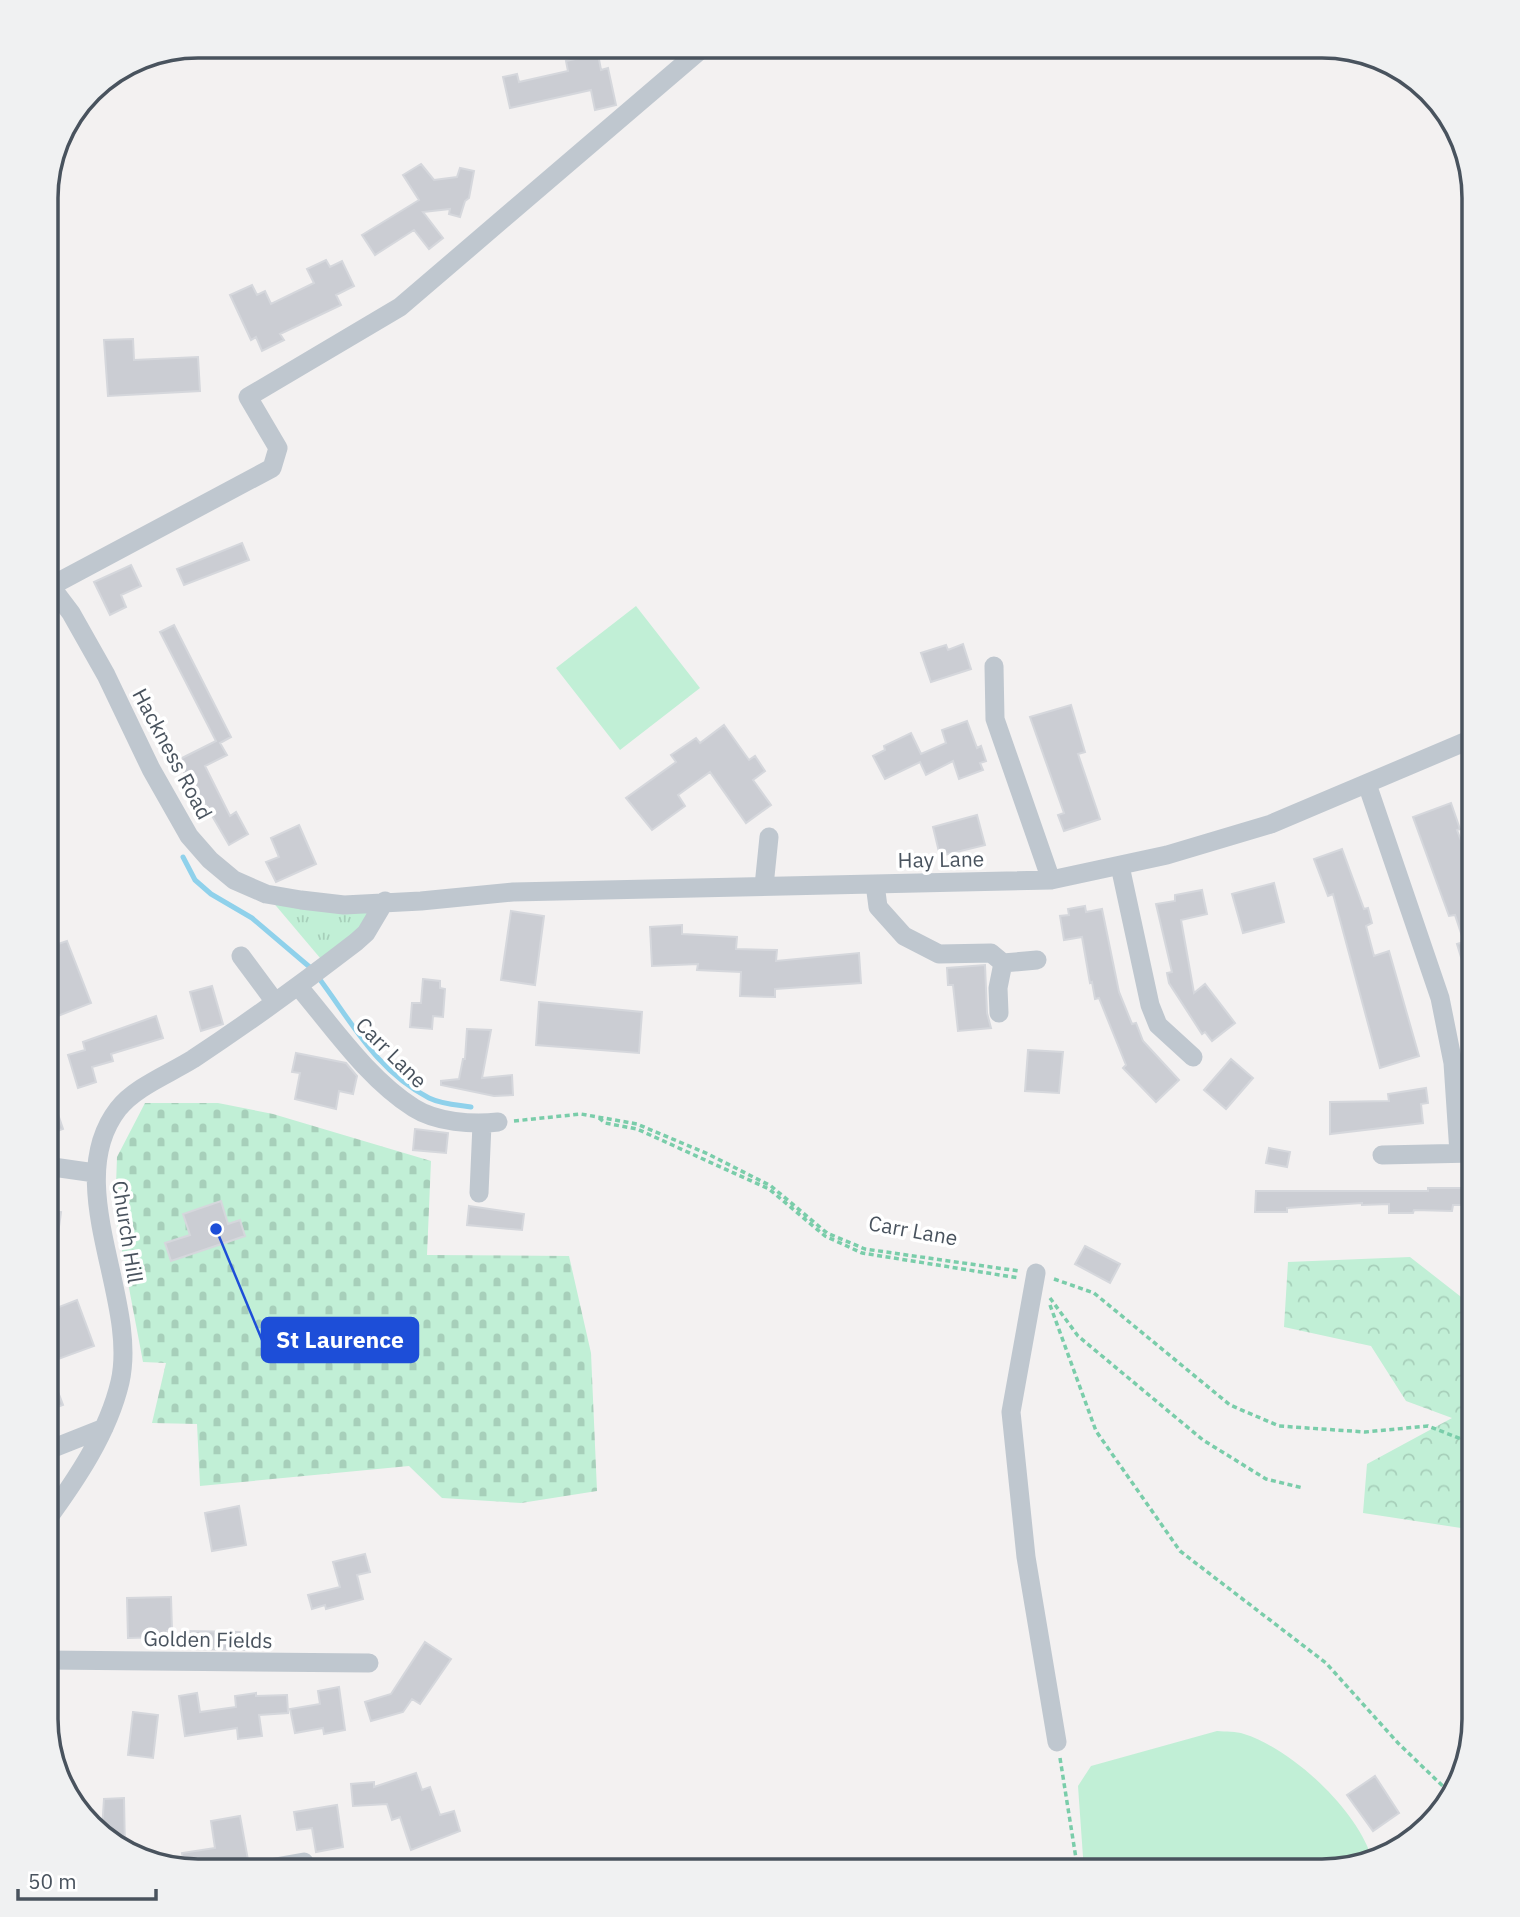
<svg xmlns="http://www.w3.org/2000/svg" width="1520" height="1917" font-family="'IBM Plex Sans',sans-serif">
<defs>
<pattern id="grass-tufts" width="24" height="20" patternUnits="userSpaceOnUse" patternTransform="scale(1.75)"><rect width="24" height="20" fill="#c1efd6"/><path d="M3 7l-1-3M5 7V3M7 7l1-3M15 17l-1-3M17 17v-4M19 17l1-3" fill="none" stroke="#a7cfba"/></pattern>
<pattern id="forest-crowns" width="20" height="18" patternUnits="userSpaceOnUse" patternTransform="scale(1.75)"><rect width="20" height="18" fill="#c1efd6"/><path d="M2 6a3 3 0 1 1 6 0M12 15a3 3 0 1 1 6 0" fill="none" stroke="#a7cfba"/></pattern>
<pattern id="cemetery-stones" width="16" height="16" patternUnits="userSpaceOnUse" patternTransform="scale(1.75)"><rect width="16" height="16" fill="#c1efd6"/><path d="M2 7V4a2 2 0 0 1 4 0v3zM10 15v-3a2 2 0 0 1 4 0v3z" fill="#a7cfba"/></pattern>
</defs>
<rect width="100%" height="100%" fill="#f3f1f1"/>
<path fill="url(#grass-tufts)" d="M 266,894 L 385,901 L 326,965 Z"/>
<path fill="url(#forest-crowns)" d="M 1410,1257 L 1474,1307 L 1474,1530 L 1363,1513 L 1367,1464 L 1452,1418 L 1406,1401 L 1371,1346 L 1284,1327 L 1288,1262 Z"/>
<path fill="url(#cemetery-stones)" d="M 145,1103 L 218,1103 L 273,1114 L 431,1161 L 427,1255 L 569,1256 L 591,1353 L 597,1491 L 521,1503 L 442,1498 L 409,1466 L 200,1486 L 197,1424 L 152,1423 L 166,1363 L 143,1362 L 115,1214 L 117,1157 Z"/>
<path fill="#c1efd6" d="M 636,606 L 700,688 L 620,750 L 556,668 Z
M 1217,1731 C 1226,1732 1236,1731 1244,1734 C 1292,1749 1356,1809 1371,1856 L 1322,1871 L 1084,1871 L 1078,1786 L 1091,1766 Z"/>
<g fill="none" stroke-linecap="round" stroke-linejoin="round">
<path stroke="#8fd1eb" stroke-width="5" d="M 183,857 L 195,880 L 211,894 L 252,918 L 312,969
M 318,977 C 352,1022 376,1071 429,1098 C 441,1104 458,1105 471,1107"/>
</g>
<path fill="#cbcdd3" stroke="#d5d7dc" stroke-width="2" d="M 598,54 L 601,70 L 608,68 L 616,105 L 595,110 L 591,90 L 510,108 L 503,77 L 517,74 L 519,82 L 568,71 L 566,61 Z
M 421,164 L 434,180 L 457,177 L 460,168 L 474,171 L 469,198 L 465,201 L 460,217 L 449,214 L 450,209 L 423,212 L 443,238 L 429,249 L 414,230 L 375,255 L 362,235 L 419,200 L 403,175 Z
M 326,260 L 330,267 L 342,261 L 354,286 L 336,295 L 341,305 L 280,334 L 284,340 L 262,351 L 256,337 L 251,340 L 230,295 L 252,285 L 257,295 L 265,291 L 271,304 L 314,283 L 307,269 Z
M 133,339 L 134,360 L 198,357 L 200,391 L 108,396 L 104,340 Z
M 242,543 L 249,560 L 184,585 L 177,569 Z
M 131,565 L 141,586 L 121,595 L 126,607 L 110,615 L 94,582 Z
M 174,625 L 231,737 L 220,743 L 227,755 L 205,766 L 230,816 L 236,812 L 248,834 L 229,845 L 204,802 L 200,804 L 178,760 L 216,741 L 160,632 Z
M 963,644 L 971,669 L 931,682 L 921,653 L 946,645 L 948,650 Z
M 1071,705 L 1085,752 L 1078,754 L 1100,819 L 1064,831 L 1058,815 L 1064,813 L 1030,717 Z
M 967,721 L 977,748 L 981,746 L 986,761 L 980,763 L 983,770 L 959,779 L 953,761 L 926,775 L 920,762 L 885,779 L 873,756 L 885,750 L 884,746 L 911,733 L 921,754 L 946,743 L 942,730 Z
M 724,725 L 749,760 L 755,756 L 765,771 L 753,780 L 771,805 L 746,823 L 710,772 L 678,795 L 685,806 L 652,830 L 626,798 L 676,762 L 671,755 L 696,738 L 700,743 Z
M 1451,803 L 1460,829 L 1457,830 L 1474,874 L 1474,990 L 1471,990 L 1457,944 L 1464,942 L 1455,915 L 1449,916 L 1413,817 Z
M 977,815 L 985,845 L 940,856 L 933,827 Z
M 299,825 L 316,864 L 276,882 L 266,862 L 279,857 L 271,838 Z
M 1342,849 L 1364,909 L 1368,908 L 1372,923 L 1366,926 L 1374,956 L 1389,951 L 1419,1056 L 1380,1068 L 1333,894 L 1328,896 L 1314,859 Z
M 1274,883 L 1284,922 L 1243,933 L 1232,894 Z
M 1202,890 L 1207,914 L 1181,920 L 1194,993 L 1205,984 L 1235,1023 L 1212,1041 L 1205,1032 L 1202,1034 L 1169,983 L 1167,973 L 1172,972 L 1156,904 L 1175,901 L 1175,895 Z
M 1085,906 L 1086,912 L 1102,909 L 1119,992 L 1132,1024 L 1136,1023 L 1143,1041 L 1179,1080 L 1156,1102 L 1123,1068 L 1126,1065 L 1099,998 L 1095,999 L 1092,982 L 1090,983 L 1082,937 L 1064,940 L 1060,916 L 1069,915 L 1068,909 Z
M 511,911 L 544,916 L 535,985 L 501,980 Z
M 682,925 L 682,934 L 737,937 L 736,949 L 777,950 L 776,961 L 859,953 L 861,983 L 775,989 L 775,997 L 740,996 L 741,972 L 697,970 L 698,964 L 652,966 L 650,927 Z
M 67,941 L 91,1003 L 58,1016 L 46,983 L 46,948 Z
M 985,965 L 987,1013 L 991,1028 L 958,1031 L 953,985 L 948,985 L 947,968 Z
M 423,979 L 440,981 L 440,988 L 445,989 L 443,1017 L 433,1016 L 432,1029 L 410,1027 L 412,1003 L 421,1003 Z
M 212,986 L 223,1024 L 201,1031 L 190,992 Z
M 539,1002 L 642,1012 L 639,1053 L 536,1045 Z
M 156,1016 L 163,1038 L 111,1054 L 113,1061 L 92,1067 L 96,1082 L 78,1088 L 68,1055 L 85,1050 L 83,1042 Z
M 467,1029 L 491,1030 L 482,1078 L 512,1075 L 513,1095 L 494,1096 L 441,1085 L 441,1081 L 459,1079 L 463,1059 L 465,1059 Z
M 1028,1050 L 1063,1052 L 1059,1093 L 1025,1091 Z
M 296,1053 L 346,1063 L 357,1076 L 353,1094 L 339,1091 L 336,1109 L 295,1099 L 300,1073 L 292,1072 Z
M 1231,1059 L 1253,1078 L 1226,1109 L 1204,1090 Z
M 48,1085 L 63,1129 L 46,1135 L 46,1086 Z
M 1426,1088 L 1428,1103 L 1421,1104 L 1423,1123 L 1330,1134 L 1330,1102 L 1389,1101 L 1388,1094 Z
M 415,1129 L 448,1133 L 446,1153 L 413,1150 Z
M 1269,1148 L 1290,1152 L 1287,1167 L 1266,1163 Z
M 1428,1188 L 1474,1188 L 1474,1205 L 1453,1205 L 1452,1211 L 1414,1210 L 1413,1213 L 1389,1213 L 1389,1204 L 1362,1205 L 1362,1203 L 1287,1208 L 1287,1212 L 1255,1212 L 1256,1191 L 1428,1191 Z
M 221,1201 L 228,1224 L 240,1220 L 245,1236 L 171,1261 L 165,1243 L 190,1235 L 183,1214 Z
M 469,1206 L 524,1214 L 522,1230 L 467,1225 Z
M 46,1210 L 61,1212 L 55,1256 L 46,1255 Z
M 1085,1246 L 1120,1264 L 1110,1283 L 1075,1264 Z
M 77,1300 L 94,1346 L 47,1363 L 63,1405 L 46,1411 L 46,1330 L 51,1329 L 46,1312 Z
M 239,1506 L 246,1545 L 212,1551 L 205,1513 Z
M 365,1554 L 370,1572 L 357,1575 L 363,1599 L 326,1609 L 325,1605 L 312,1609 L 308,1595 L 340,1587 L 333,1562 Z
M 171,1597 L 172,1630 L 167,1631 L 166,1637 L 128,1638 L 127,1598 Z
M 185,1631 L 240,1632 L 239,1638 L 265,1639 L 265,1650 L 193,1649 L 184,1647 Z
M 425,1642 L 451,1659 L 420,1704 L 412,1699 L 403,1712 L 371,1721 L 365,1702 L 391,1694 Z
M 339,1687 L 345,1730 L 324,1734 L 323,1728 L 295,1733 L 290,1709 L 320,1704 L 318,1691 Z
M 197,1693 L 200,1712 L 236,1707 L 235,1696 L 256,1693 L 256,1696 L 287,1695 L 288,1713 L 259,1715 L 262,1736 L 238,1739 L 237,1728 L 185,1736 L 179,1696 Z
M 133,1712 L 158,1715 L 153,1758 L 128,1755 Z
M 416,1773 L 422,1790 L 430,1787 L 440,1815 L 454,1811 L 460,1831 L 411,1850 L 400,1817 L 392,1820 L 387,1804 L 353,1806 L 351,1784 L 374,1782 L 374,1787 Z
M 1375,1776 L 1399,1813 L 1373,1831 L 1347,1795 Z
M 124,1798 L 125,1851 L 102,1830 L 104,1799 Z
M 337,1805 L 343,1847 L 316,1852 L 312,1828 L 297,1830 L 294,1812 Z
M 240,1816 L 248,1860 L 241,1871 L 229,1871 L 228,1868 L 204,1871 L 184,1868 L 182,1853 L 215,1848 L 211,1821 Z"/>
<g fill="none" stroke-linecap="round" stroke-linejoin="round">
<path stroke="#7acdaa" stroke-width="3.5" stroke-dasharray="5 3.5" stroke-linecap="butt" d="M 599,1118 L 605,1123 L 637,1129 L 769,1189 L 825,1236 L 862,1253 L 1019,1278
M 514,1121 L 581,1114 L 637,1124 L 708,1154 L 771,1186 L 827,1233 L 865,1249 L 1019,1271
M 1054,1279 L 1094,1293 L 1230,1405 L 1279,1426 L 1365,1432 L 1428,1426 L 1474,1444
M 1050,1298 L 1078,1336 L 1203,1440 L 1266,1479 L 1303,1488
M 1050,1305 L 1096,1431 L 1180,1551 L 1326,1663 L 1398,1743 L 1452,1795
M 1060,1758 L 1078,1871"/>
<path stroke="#bfc7cf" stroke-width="19" d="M 46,580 L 71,613 L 106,675 L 151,769 L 189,836 L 210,860 L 234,880 L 266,894 L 301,900 L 344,905 L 421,901 L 513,892 L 1051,880 L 1167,855 L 1271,824 L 1474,738
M 51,586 L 272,468 L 278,448 L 248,397 L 400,307 L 705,46
M 994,666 L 995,719 L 1051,880
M 1367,784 L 1440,998 L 1453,1063 L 1459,1153
M 1120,866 L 1150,1005 L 1158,1025 L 1193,1057
M 875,884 L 878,907 L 904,936 L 939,954 L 991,953 L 1003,963 L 998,988 L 999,1013
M 764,886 L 769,837
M 241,956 L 275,1002
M 1003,963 L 1037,960
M 298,986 C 333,1027 367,1078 414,1108 C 436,1122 472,1125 498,1122
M 1382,1155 L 1474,1153
M 46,1166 L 95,1173
M 479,1193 L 482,1124
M 1036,1273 L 1011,1412 L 1026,1557 L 1057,1742
M 46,1451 L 104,1428
M 46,1521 C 76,1480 108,1433 120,1382 C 139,1299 60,1184 118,1109 C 135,1087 169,1074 193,1059 C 249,1022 303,983 356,942 L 366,933 L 385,901
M 46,1660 L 369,1663
M 253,1871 L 304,1862"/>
</g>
<g text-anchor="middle" stroke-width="7" stroke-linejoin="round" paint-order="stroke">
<g font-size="21" fill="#49535e" stroke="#fff">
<text transform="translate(172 754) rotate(62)" y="7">Hackness Road</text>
<text transform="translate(941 860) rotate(-1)" y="7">Hay Lane</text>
<text transform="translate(391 1053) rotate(45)" y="7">Carr Lane</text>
<text transform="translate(913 1231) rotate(10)" y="7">Carr Lane</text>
<text transform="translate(127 1232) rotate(81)" y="7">Church Hill</text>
<text transform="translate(208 1640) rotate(1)" y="7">Golden Fields</text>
</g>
</g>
<path d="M0 0H1520V1917H0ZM198 58H1322A140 140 0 0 1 1462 198V1719A140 140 0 0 1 1322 1859H198A140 140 0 0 1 58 1719V198A140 140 0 0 1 198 58Z" fill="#f0f1f2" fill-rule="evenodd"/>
<path fill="none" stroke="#49535e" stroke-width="3.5" d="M198 58H1322A140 140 0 0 1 1462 198V1719A140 140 0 0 1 1322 1859H198A140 140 0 0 1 58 1719V198A140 140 0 0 1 198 58Z"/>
<path fill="none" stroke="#1d4ed8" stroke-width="2.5" d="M216 1229L262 1340"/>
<circle fill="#1d4ed8" stroke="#fff" stroke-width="2.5" cx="216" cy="1229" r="7"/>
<rect fill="#1d4ed8" stroke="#1d4ed8" stroke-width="2.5" x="262" y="1318" width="156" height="44" rx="7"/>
<g font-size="23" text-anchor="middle" font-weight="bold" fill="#fff">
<text x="340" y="1348">St Laurence</text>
</g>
<path d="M18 1889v10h138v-10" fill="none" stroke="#49535e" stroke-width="3.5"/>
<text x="28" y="1889" font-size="21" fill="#49535e" stroke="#ffffff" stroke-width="5" paint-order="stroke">50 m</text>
</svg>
